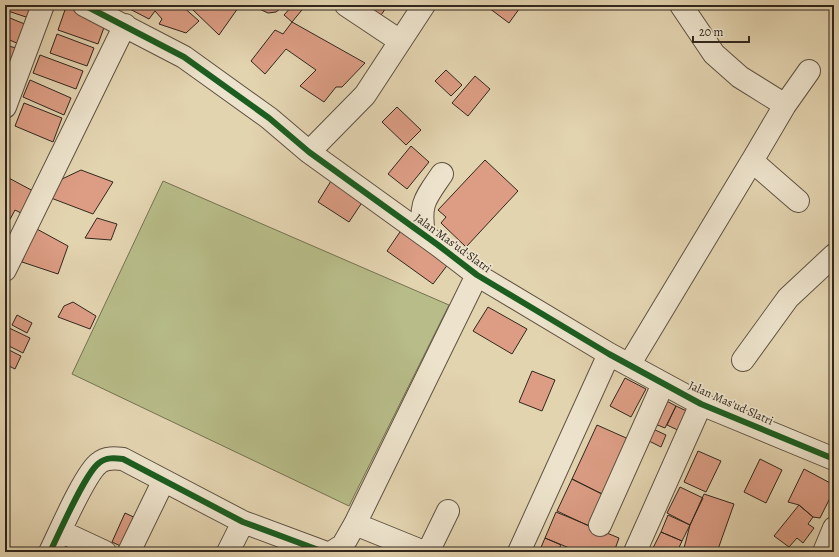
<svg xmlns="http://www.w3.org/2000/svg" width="839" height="557" font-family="Alegreya,serif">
<rect width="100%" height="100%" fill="#e3d4b0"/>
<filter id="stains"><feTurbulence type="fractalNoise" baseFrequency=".005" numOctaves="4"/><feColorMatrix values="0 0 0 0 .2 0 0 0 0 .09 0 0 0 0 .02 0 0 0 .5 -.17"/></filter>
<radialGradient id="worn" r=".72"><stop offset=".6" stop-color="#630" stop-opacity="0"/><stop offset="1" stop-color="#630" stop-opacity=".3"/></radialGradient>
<path fill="#b7bc88" stroke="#747252" d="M 163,181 L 449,305 L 349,506 L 72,374 Z"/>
<path fill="#dc9d84" stroke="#31271d" d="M 5,5 L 34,5 L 29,18 L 5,10 Z
M 122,5 L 181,5 L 199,21 L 186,33 L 159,24 L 162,19 L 155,11 L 149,19 Z
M 195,5 L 235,5 L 238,8 L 219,35 L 193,10 Z
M 256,5 L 285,5 L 276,12 L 268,13 L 255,7 Z
M 293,5 L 306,5 L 292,22 L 284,15 Z
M 362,5 L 388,5 L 379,18 Z
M 485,5 L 522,5 L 509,23 Z
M 66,7 L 106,22 L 98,44 L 58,30 Z
M 5,16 L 27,25 L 19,44 L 5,38 Z
M 292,22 L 365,63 L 342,87 L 336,87 L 324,102 L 300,86 L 316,70 L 286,49 L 265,74 L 251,61 L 275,30 L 283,34 Z
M 57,34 L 94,48 L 87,66 L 50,53 Z
M 5,45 L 16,48 L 8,68 L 5,67 Z
M 40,55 L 83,71 L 76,89 L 33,73 Z
M 446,70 L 462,85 L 451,96 L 435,81 Z
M 475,76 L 490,89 L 468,116 L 452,103 Z
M 30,80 L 71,98 L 64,115 L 23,97 Z
M 24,103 L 62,118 L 53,142 L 15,126 Z
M 397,107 L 421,130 L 406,145 L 382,122 Z
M 411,146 L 429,162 L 407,189 L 388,174 Z
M 485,160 L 518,191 L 466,247 L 441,223 L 446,217 L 438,210 Z
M 81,170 L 113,182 L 93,214 L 51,198 L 62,179 Z
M 5,176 L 35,192 L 23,214 L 15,210 L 7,225 L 5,224 Z
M 331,181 L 363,201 L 349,222 L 318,202 Z
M 97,218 L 117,224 L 111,240 L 85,238 Z
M 35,228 L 68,246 L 58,274 L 22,262 Z
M 402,229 L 449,263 L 433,284 L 387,251 Z
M 73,302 L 96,316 L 90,329 L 58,317 L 64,306 Z
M 488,307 L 527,329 L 512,354 L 473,331 Z
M 17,315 L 32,323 L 27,333 L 12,325 Z
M 5,326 L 30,338 L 23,353 L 5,344 Z
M 5,348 L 21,356 L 15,369 L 5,364 Z
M 532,371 L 555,380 L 542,411 L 519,402 Z
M 625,378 L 646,389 L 631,417 L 610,406 Z
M 661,398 L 676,406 L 665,428 L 650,422 Z
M 676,406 L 693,414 L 684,433 L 667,425 Z
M 597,425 L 633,441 L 606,496 L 572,479 Z
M 651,428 L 666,435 L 661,447 L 645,439 Z
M 698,451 L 721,461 L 706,492 L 684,482 Z
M 760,459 L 782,470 L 766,503 L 744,492 Z
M 804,469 L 834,485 L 834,490 L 820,518 L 813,517 L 799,505 L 788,502 Z
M 572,479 L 606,496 L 591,527 L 557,511 Z
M 680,487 L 703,498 L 690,525 L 667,513 Z
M 704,494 L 734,504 L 717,552 L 683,552 L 690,525 Z
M 799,505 L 813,517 L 808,524 L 814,528 L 803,543 L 797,538 L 789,547 L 774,536 Z
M 556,512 L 619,538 L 614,552 L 579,552 L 545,538 Z
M 125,513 L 140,520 L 127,549 L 112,542 Z
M 668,515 L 690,525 L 682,541 L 661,532 Z
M 661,532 L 682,541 L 677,552 L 651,552 Z
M 545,538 L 561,545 L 557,552 L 539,552 Z"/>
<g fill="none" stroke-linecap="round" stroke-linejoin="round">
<defs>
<path id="minor" d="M 84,5 L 184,57 L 269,118 L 309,152 L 438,245 L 477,275 L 609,354 L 701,404 L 834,459
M 346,5 L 400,41
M 681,5 L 714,54 L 740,77 L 785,105
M 5,107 L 43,5
M 309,152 L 365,95 L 424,5
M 752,161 L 785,105 L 809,71
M 424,235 C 419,203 425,199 442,174
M 5,270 L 125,25
M 743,360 L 788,298 L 834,255
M 629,365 L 752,161 L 798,201
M 355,524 L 424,552
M 600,525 L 663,384
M 60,531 L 105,552
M 50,552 C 59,534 85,473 99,463 C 106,457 115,458 123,459 L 243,522 L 324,552
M 129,552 L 163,482
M 228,552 L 243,522
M 332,552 L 343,545 L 355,524 L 477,275
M 428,552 L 448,511
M 519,552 L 609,354
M 635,552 L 701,404"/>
<path id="tertiary" d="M 824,552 L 834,528"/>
</defs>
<use href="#minor" stroke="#5e5242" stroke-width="24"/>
<use href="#tertiary" stroke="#5e5242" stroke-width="24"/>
<use href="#minor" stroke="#ede3cc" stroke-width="22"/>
<use href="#tertiary" stroke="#ede3cc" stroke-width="22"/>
<defs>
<path id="cycleway" d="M 84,5 L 184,57 L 269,118 L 309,152 L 438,245 L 477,275 L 609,354 L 701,404 L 834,459
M 50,552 C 59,534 85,473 99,463 C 106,457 115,458 123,459 L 243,522 L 324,552"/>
</defs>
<use href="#cycleway" stroke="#ede3cc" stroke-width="8"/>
<use href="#cycleway" stroke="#1b5e20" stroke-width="6"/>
</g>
<g text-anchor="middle" stroke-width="3.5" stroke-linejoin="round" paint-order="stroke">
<g font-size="12" fill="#31271d" stroke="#ede3cc">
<text transform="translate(453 243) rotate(36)" y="4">Jalan Mas'ud Slatri</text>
<text transform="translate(731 403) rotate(24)" y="4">Jalan Mas'ud Slatri</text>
</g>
</g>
<rect width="839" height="557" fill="none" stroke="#e3d4b0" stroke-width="20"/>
<rect x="6" y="6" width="827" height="545" fill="none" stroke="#31271d" stroke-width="2"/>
<rect x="10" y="10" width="819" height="537" fill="none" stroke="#31271d"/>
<path d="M693 36v6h56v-6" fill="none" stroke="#31271d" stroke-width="2"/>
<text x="699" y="36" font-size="12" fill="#31271d" stroke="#ede3cc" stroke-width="3" paint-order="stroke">20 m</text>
<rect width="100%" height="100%" filter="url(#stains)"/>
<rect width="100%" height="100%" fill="url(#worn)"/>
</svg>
